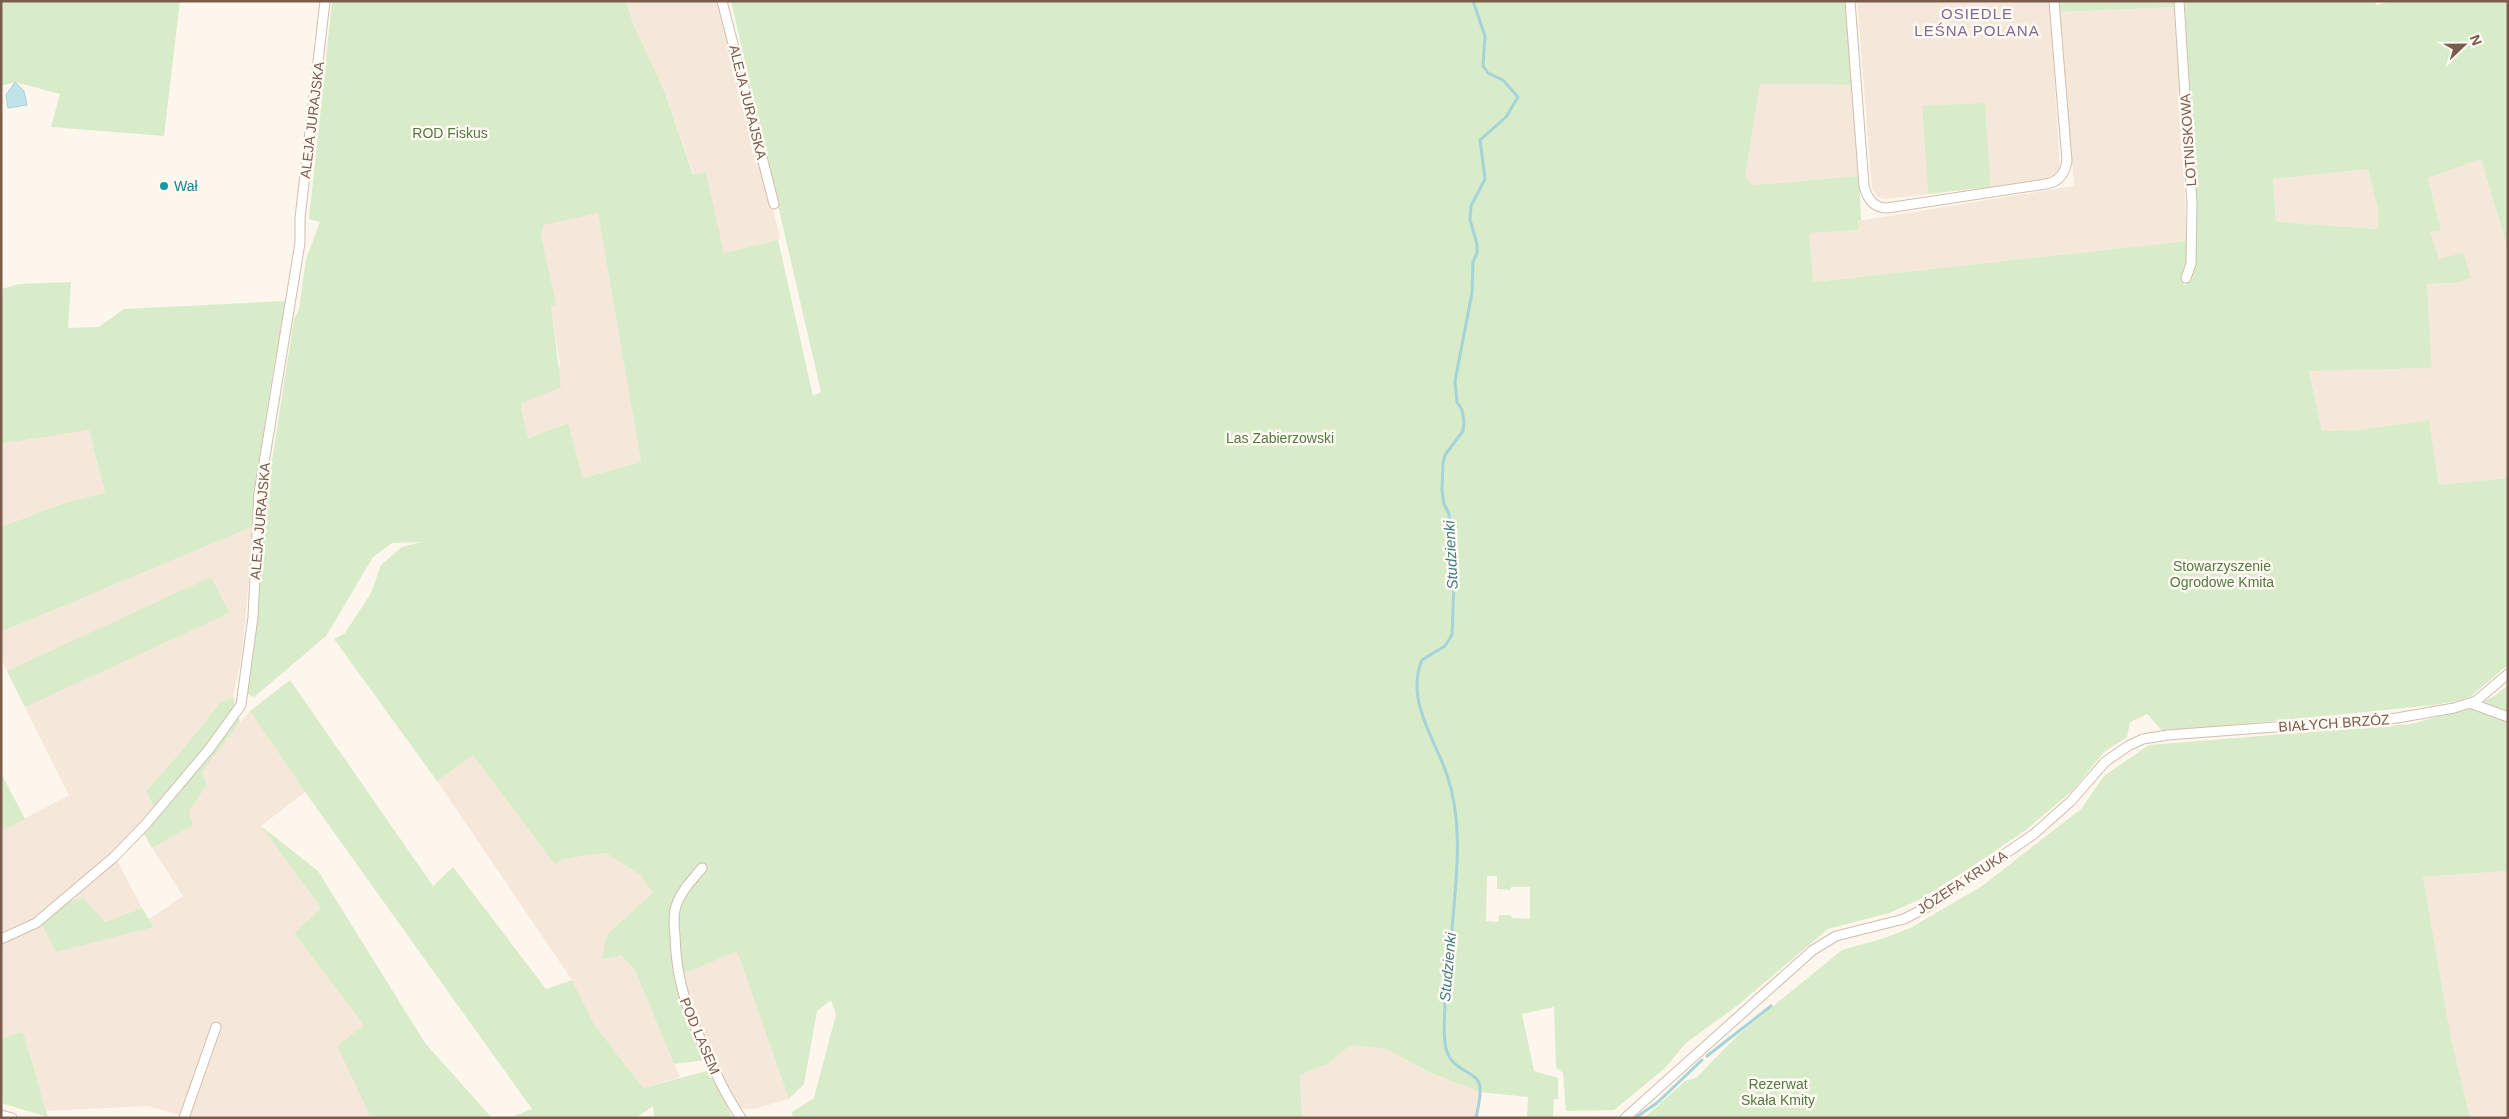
<svg xmlns="http://www.w3.org/2000/svg" width="2509" height="1119" font-family="Arial,sans-serif">
<rect width="100%" height="100%" fill="#fdf6ec"/>
<path fill="#f5e8da" d="M 626,1 L 722,1 L 780,238 L 778,240 L 724,253 L 706,172 L 694,176 L 665,93 L 633,23 Z
M 1857,1 L 2050,1 L 2060,172 L 2053,177 L 1991,187 L 1985,104 L 1922,106 L 1928,194 L 1885,199 L 1878,197 L 1872,189 Z
M 2176,7 L 2187,241 L 1812,282 L 1809,233 L 1858,230 L 1858,221 L 2074,186 L 2060,12 Z
M 1760,84 L 1853,85 L 1859,176 L 1754,185 L 1745,178 Z
M 2481,159 L 2508,249 L 2508,478 L 2439,485 L 2429,420 L 2358,430 L 2322,431 L 2309,370 L 2432,368 L 2427,284 L 2455,283 L 2439,260 L 2430,231 L 2441,231 L 2428,178 Z
M 2368,169 L 2378,209 L 2378,229 L 2276,222 L 2273,179 Z
M 598,212 L 641,462 L 583,478 L 568,423 L 527,438 L 521,409 L 522,403 L 560,366 L 551,306 L 555,304 L 541,234 L 544,225 Z
M 89,430 L 105,494 L 64,503 L 1,527 L 1,444 Z
M 254,526 L 242,654 L 233,697 L 220,703 L 179,754 L 146,791 L 154,807 L 141,825 L 144,834 L 117,860 L 142,908 L 105,922 L 56,951 L 154,927 L 149,919 L 183,896 L 152,848 L 193,825 L 189,811 L 207,785 L 202,772 L 216,751 L 250,711 L 305,792 L 261,826 L 321,908 L 294,933 L 365,1026 L 370,1115 L 382,1118 L 189,1118 L 148,1106 L 46,1111 L 23,1031 L 1,1039 L 1,831 L 69,795 L 1,659 L 1,632 Z
M 473,755 L 555,865 L 563,859 L 606,853 L 640,875 L 653,893 L 607,934 L 603,958 L 621,955 L 635,970 L 680,1077 L 643,1088 L 594,1024 L 572,980 L 437,781 Z
M 2508,871 L 2508,1118 L 2470,1118 L 2451,1038 L 2423,877 Z
M 737,950 L 789,1099 L 754,1109 L 742,1109 L 734,1104 L 692,1013 L 681,975 Z
M 1351,1045 L 1386,1049 L 1431,1073 L 1479,1092 L 1475,1118 L 1302,1118 L 1300,1075 L 1327,1064 Z"/>
<path fill="#d8ecc9" fill-rule="evenodd" d="M 1,1 L 180,1 L 164,136 L 51,127 L 60,94 L 15,82 L 1,86 Z
M 332,1 L 626,1 L 633,23 L 665,93 L 693,175 L 706,172 L 724,253 L 778,240 L 813,396 L 821,392 L 731,1 L 1847,1 L 1853,85 L 1760,84 L 1745,178 L 1754,185 L 1859,176 L 1861,220 L 1858,221 L 1858,230 L 1809,233 L 1813,282 L 2187,241 L 2186,267 L 2181,277 L 2185,286 L 2191,276 L 2185,1 L 2375,1 L 2376,5 L 2393,1 L 2508,1 L 2508,249 L 2481,159 L 2428,178 L 2441,231 L 2430,231 L 2439,259 L 2463,253 L 2471,278 L 2455,283 L 2427,284 L 2432,368 L 2309,371 L 2322,431 L 2358,430 L 2429,420 L 2439,485 L 2508,478 L 2508,665 L 2471,696 L 2461,700 L 2435,705 L 2163,732 L 2147,714 L 2130,722 L 2127,737 L 2104,752 L 2072,791 L 2027,829 L 1970,868 L 1919,900 L 1889,913 L 1828,929 L 1738,1005 L 1686,1043 L 1665,1068 L 1614,1110 L 1566,1111 L 1563,1073 L 1556,1067 L 1554,1007 L 1522,1014 L 1534,1071 L 1558,1078 L 1558,1099 L 1554,1099 L 1553,1118 L 1527,1118 L 1528,1097 L 1479,1092 L 1431,1073 L 1386,1049 L 1351,1045 L 1327,1064 L 1300,1075 L 1302,1118 L 793,1118 L 792,1112 L 814,1098 L 836,1014 L 831,1000 L 817,1011 L 804,1084 L 789,1099 L 737,951 L 681,975 C 679,946 671,915 690,890 L 685,884 L 672,906 L 672,951 L 676,984 L 693,1035 L 706,1060 L 674,1064 L 635,970 L 621,955 L 602,959 L 607,934 L 653,893 L 640,875 L 606,853 L 563,859 L 555,865 L 473,755 L 437,781 L 334,639 L 345,633 L 371,593 L 381,565 L 402,547 L 421,542 L 392,543 L 373,557 L 326,636 L 254,697 L 247,694 L 255,634 L 260,538 L 294,319 L 299,310 L 306,259 L 320,222 L 309,219 ZM 2368,169 L 2378,209 L 2378,229 L 2276,222 L 2273,179 ZM 598,213 L 641,462 L 583,478 L 568,423 L 528,438 L 521,409 L 522,403 L 561,387 L 551,306 L 556,305 L 541,234 L 544,225 ZM 1487,876 L 1497,876 L 1497,889 L 1511,890 L 1511,887 L 1530,887 L 1530,919 L 1512,918 L 1510,915 L 1499,915 L 1498,922 L 1486,921 Z
M 2059,1 L 2176,1 L 2176,7 L 2060,12 Z
M 1985,103 L 1991,187 L 1928,194 L 1922,106 Z
M 71,282 L 68,328 L 99,327 L 124,309 L 287,301 L 280,348 L 275,360 L 256,480 L 254,526 L 1,632 L 1,527 L 64,503 L 105,493 L 89,430 L 1,444 L 1,289 L 20,284 Z
M 211,577 L 229,613 L 25,707 L 7,671 Z
M 290,680 L 433,886 L 453,867 L 546,989 L 572,980 L 594,1024 L 643,1088 L 710,1070 L 732,1118 L 654,1118 L 653,1106 L 636,1118 L 510,1118 L 532,1109 L 305,792 L 250,711 Z
M 2508,685 L 2508,871 L 2423,877 L 2451,1038 L 2470,1118 L 1644,1118 L 1685,1081 L 1696,1078 L 1740,1033 L 1842,950 L 1885,938 L 1912,927 L 1982,886 L 2081,809 L 2104,776 L 2149,745 L 2411,724 L 2475,706 L 2496,695 Z
M 233,697 L 240,722 L 202,772 L 207,785 L 189,811 L 193,825 L 152,848 L 144,834 L 141,825 L 154,807 L 146,791 L 179,754 L 220,703 Z
M 1,773 L 25,819 L 1,831 Z
M 261,826 L 318,871 L 425,1043 L 492,1118 L 382,1118 L 370,1115 L 337,1046 L 364,1025 L 294,933 L 321,908 Z
M 83,898 L 105,922 L 142,908 L 154,927 L 56,952 L 42,925 L 66,902 Z
M 23,1031 L 46,1111 L 48,1117 L 1,1103 L 1,1039 Z"/>
<path fill="#bfe3e8" stroke="#a5d3da" d="M 15,82 L 24,91 L 27,105 L 8,108 L 6,95 Z"/>
<g fill="none" stroke-linecap="round" stroke-linejoin="round">
<path stroke="#a5d3da" stroke-width="3" d="M 1473,1 L 1485,36 L 1483,66 L 1488,73 L 1503,80 L 1518,97 L 1506,117 L 1480,140 L 1485,179 L 1471,206 L 1470,220 L 1477,244 L 1477,253 L 1473,262 L 1472,293 L 1455,381 L 1457,402 L 1462,410 L 1464,421 L 1463,431 L 1445,455 L 1443,463 L 1442,490 L 1444,504 L 1449,514 L 1454,583 L 1452,635 L 1445,646 L 1422,660 C 1405,700 1435,739 1447,775 C 1464,824 1456,879 1452,930 C 1450,945 1445,959 1445,975 C 1444,984 1445,993 1445,1001 C 1445,1015 1443,1029 1445,1043 C 1449,1075 1479,1068 1480,1088 C 1481,1097 1478,1108 1476,1118
M 1707,1056 L 1771,1006
M 1635,1118 L 1657,1103 L 1702,1060"/>
<defs>
<path id="street" d="M 722,1 L 774,204
M 1850,1 L 1864,186 C 1867,198 1873,208 1887,208 L 2046,184 C 2058,182 2065,174 2067,161 L 2054,1
M 2179,1 L 2192,204 L 2191,264 L 2186,278
M 2470,703 L 2508,717
M 702,868 C 692,880 681,891 676,906 C 673,915 674,927 675,936 C 676,984 690,1018 710,1060 C 719,1081 728,1099 741,1118
M 1,939 L 36,923 L 114,857 L 146,824 L 210,748 L 241,705 L 253,617 L 259,493 L 300,243 L 300,218 L 325,1
M 1,1115 L 12,1118
M 184,1118 L 216,1027
M 1625,1118 L 1813,950 L 1836,936 L 1904,919 L 1929,906 L 2034,834 L 2071,801 L 2105,762 L 2128,746 L 2143,739 L 2168,735 L 2397,718 L 2454,708 L 2476,701 L 2508,674"/>
</defs>
<use href="#street" stroke="#d1beb0" stroke-width="11"/>
<use href="#street" stroke="#fff" stroke-width="9"/>
</g>
<circle fill="#0f9aa8" stroke="#fffaf3" stroke-width="2" cx="164" cy="186" r="5"/>
<g text-anchor="middle" stroke-width="5" stroke-linejoin="round" paint-order="stroke">
<g font-size="14" fill="#7a5c4d" stroke="#fffaf3">
<text transform="translate(748 102) rotate(76)" y="5">ALEJA JURAJSKA</text>
<text transform="translate(312 120) rotate(-83)" y="5">ALEJA JURAJSKA</text>
<text transform="translate(2188 140) rotate(-94)" y="5">LOTNISKOWA</text>
<text transform="translate(260 521) rotate(-85)" y="5">ALEJA JURAJSKA</text>
<text transform="translate(2334 723) rotate(-4)" y="5">BIAŁYCH BRZÓZ</text>
<text transform="translate(1962 882) rotate(-33)" y="5">JÓZEFA KRUKA</text>
<text transform="translate(700 1036) rotate(67)" y="5">POD LASEM</text>
</g>
<g font-size="14" fill="#537a41" stroke="#fffaf3">
<text x="450" y="138">ROD Fiskus</text>
<text x="1280" y="443">Las Zabierzowski</text>
<text x="2222" y="571">Stowarzyszenie<tspan x="2222" dy="16">Ogrodowe Kmita</tspan></text>
<text x="1778" y="1089">Rezerwat<tspan x="1778" dy="16">Skała Kmity</tspan></text>
</g>
<g font-size="14" fill="#0d838f" stroke="#fffaf3" text-anchor="start">
<text x="174" y="191">Wał</text>
</g>
<g font-size="15" letter-spacing="1" fill="#846695" stroke="#fffaf3">
<text x="1977" y="19">OSIEDLE<tspan x="1977" dy="17">LEŚNA POLANA</tspan></text>
</g>
<g font-size="15" font-style="italic" fill="#437c86" stroke="#fffaf3">
<text transform="translate(1451 555) rotate(-93)" y="5">Studzienki</text>
<text transform="translate(1448 967) rotate(-85)" y="5">Studzienki</text>
</g>
</g>
<rect width="2509" height="1119" fill="none" stroke="#7a5c4d" stroke-width="5"/>
<g transform="translate(2464 45) rotate(68)" stroke="#fffaf3" stroke-width="4" paint-order="stroke">
<path d="M0-4L9 19L0 12L-9 19Z" fill="#7a5c4d"/>
<text y="-8" font-size="14" font-weight="bold" text-anchor="middle" fill="#7a5c4d">N</text>
</g>
</svg>
